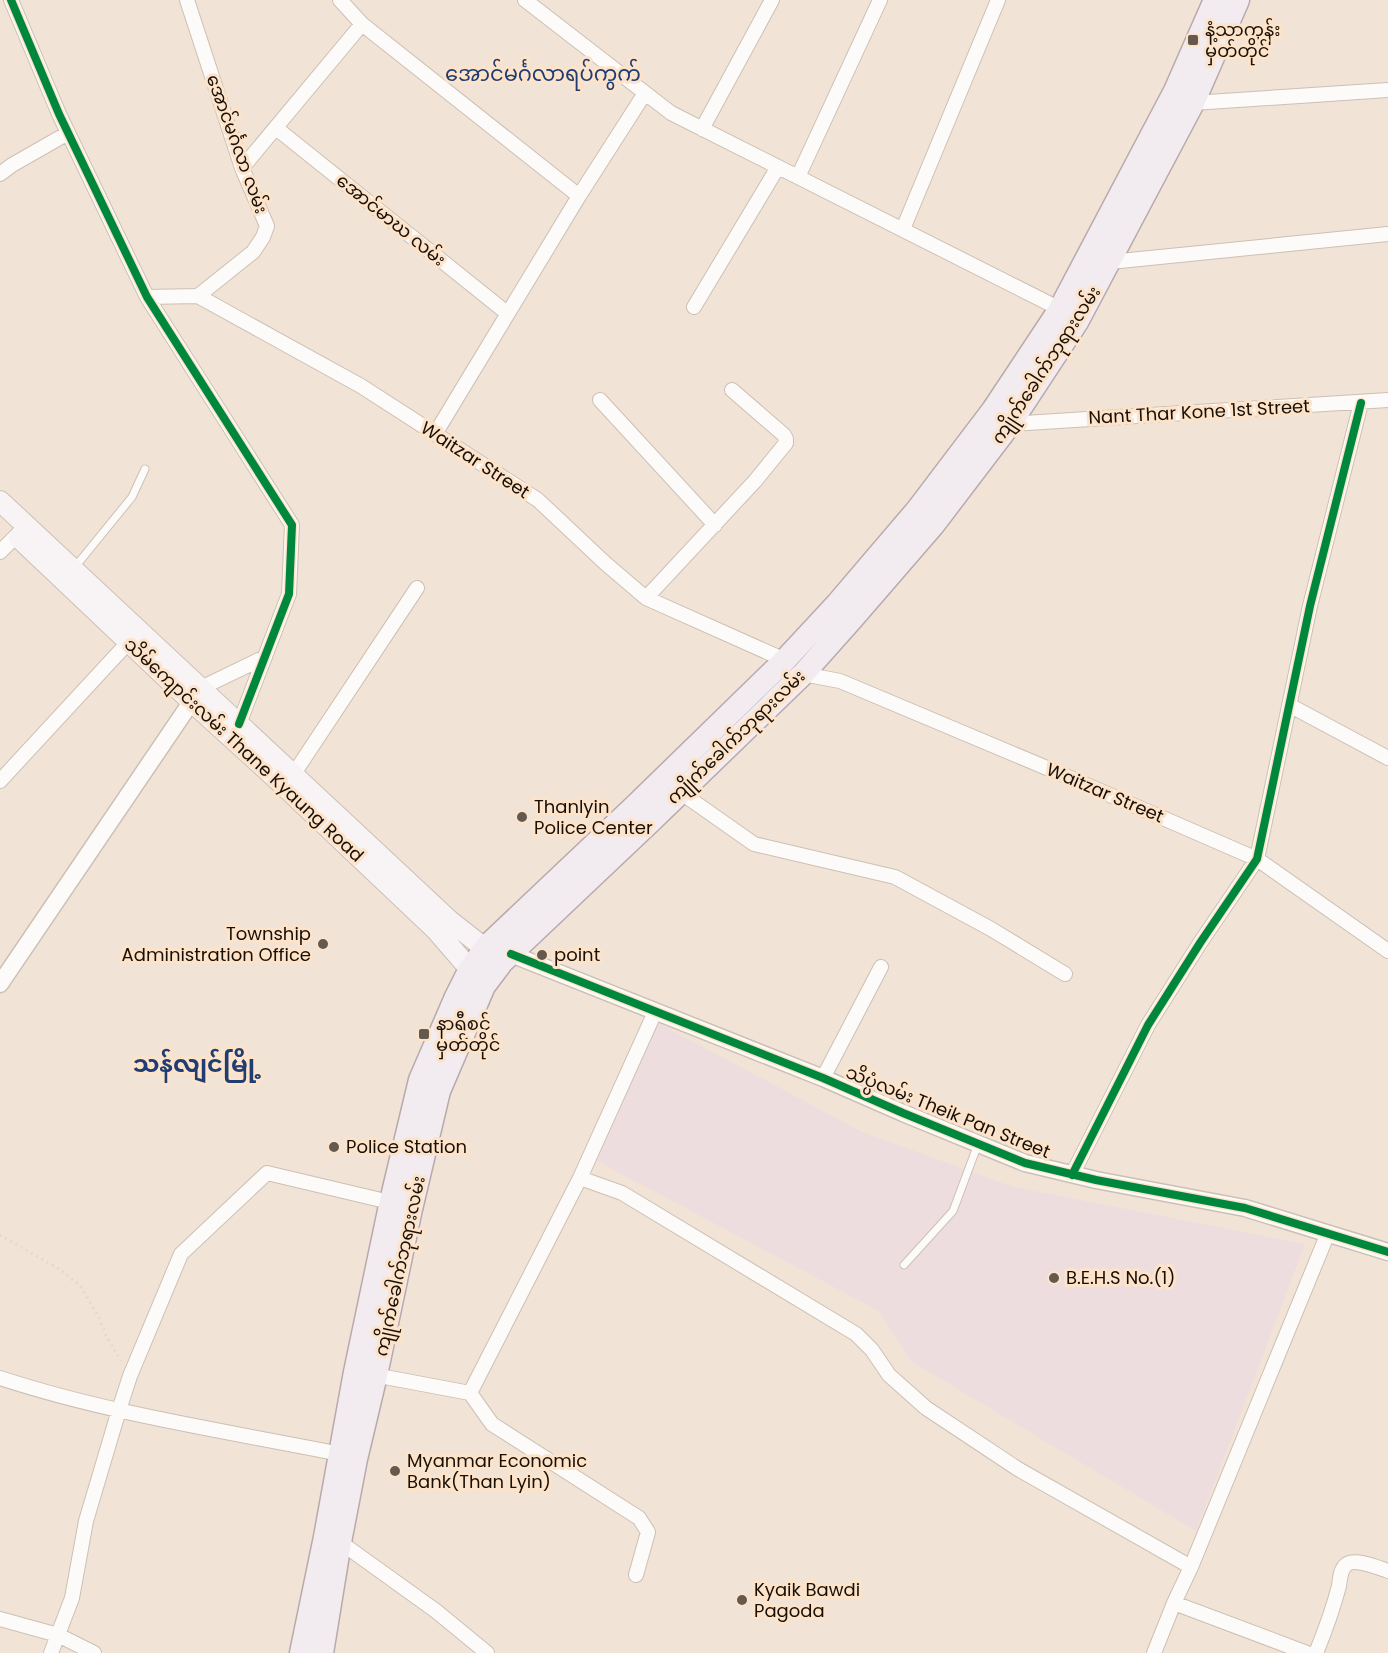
<svg xmlns="http://www.w3.org/2000/svg" width="1388" height="1653" font-family="Poppins,'Noto Sans Myanmar',sans-serif">
<rect width="100%" height="100%" fill="#f1e3d5"/>
<path fill="#eddddf" d="M 658,1023 L 862,1132 L 1013,1187 L 1305,1244 L 1196,1531 L 911,1361 L 879,1311 L 597,1161 Z"/>
<g fill="none" stroke-linecap="round" stroke-linejoin="round">
<defs>
<path id="service" d="M 75,567 L 132,497 L 145,469
M 904,1265 L 953,1211 L 978,1144"/>
<path id="minor" d="M 11,0 L 59,114 L 147,297 L 292,525 L 289,594 L 239,724
M 187,0 L 242,168 L 267,226 L 263,237 L 253,252 L 198,296
M 340,0 L 362,24 L 579,196
M 525,0 L 671,113 L 1060,309
M 1193,103 L 1388,90
M 276,128 L 507,313
M 702,129 L 772,0
M 242,168 L 362,24
M 0,174 L 12,165 L 68,133
M 798,177 L 880,0
M 903,229 L 998,0
M 1110,262 L 1388,234
M 147,297 L 198,296 L 361,386 L 538,500 L 605,563 L 646,598 L 785,660
M 694,307 L 778,167
M 600,400 L 715,525
M 1010,424 L 1388,400
M 435,434 L 579,196 L 645,93
M 0,552 L 22,530
M 646,598 L 755,481 L 786,443 L 786,439 L 784,435 L 732,390
M 803,674 L 840,681 L 1073,779 L 1257,859 L 1388,951
M 201,688 L 265,657
M 1289,705 L 1388,758
M 293,775 L 417,588
M 0,781 L 135,635
M 680,792 L 754,844 L 895,877 L 991,929 L 1065,974
M 823,1078 L 881,967
M 1072,1175 L 1148,1025 L 1200,943 L 1257,859 L 1310,606 L 1361,403
M 580,1178 L 622,1193 L 856,1334 L 872,1350 L 889,1375 L 926,1408 L 1018,1469 L 1191,1567
M 369,1374 L 470,1393 L 492,1424 L 639,1518 L 648,1532 L 636,1575
M 0,1378 C 110,1414 226,1431 340,1454
M 470,1393 L 580,1178 L 655,1012
M 340,1542 L 436,1611 L 487,1653
M 1174,1603 L 1307,1653
M 0,1619 L 58,1635 L 94,1653
M 51,1653 L 72,1598 L 86,1521 L 119,1410 L 130,1376 L 181,1254 L 267,1173 L 398,1204
M 1154,1653 L 1174,1603 L 1191,1567 L 1328,1233
M 1316,1653 C 1325,1631 1333,1609 1339,1586 C 1340,1579 1340,1569 1347,1564 C 1356,1558 1379,1568 1388,1571"/>
<path id="tertiary" d="M 511,954 L 823,1078 L 903,1113 L 1025,1163 L 1096,1180 L 1245,1208 L 1388,1252
M 0,984 L 198,692"/>
<path id="secondary" d="M 0,501 L 450,921 L 478,943 L 500,951
M 19,538 L 191,701 L 280,782 L 436,930 L 480,981"/>
<path id="primary" d="M 301,1653 L 325,1537 L 355,1372 L 391,1201 L 420,1080 L 456,997 L 470,969 L 486,947 L 636,805 L 785,660 L 837,604 L 918,509 L 993,410 L 1060,309 L 1175,91 L 1215,0
M 322,1653 L 340,1542 L 356,1459 L 376,1375 L 411,1209 L 439,1091 L 484,986 L 502,962 L 651,821 L 803,674 L 852,619 L 934,524 L 1010,424 L 1077,322 L 1193,103 L 1238,0"/>
</defs>
<use href="#service" stroke="#ccc0b5" stroke-width="9"/>
<use href="#minor" stroke="#ccc0b5" stroke-width="16"/>
<use href="#tertiary" stroke="#ccc0b5" stroke-width="19"/>
<use href="#secondary" stroke="#ccc0b5" stroke-width="22"/>
<use href="#primary" stroke="#b8a9ad" stroke-width="25"/>
<path stroke="#ddd8d3" stroke-width="3" stroke-dasharray="1.5 4.5" stroke-linecap="butt" d="M 0,1235 L 61,1270 L 81,1287 L 100,1319 L 106,1336 L 121,1361"/>
<use href="#service" stroke="#fdfbf9" stroke-width="7"/>
<use href="#minor" stroke="#fdfbf9" stroke-width="14"/>
<use href="#tertiary" stroke="#fdfbf9" stroke-width="16"/>
<use href="#secondary" stroke="#f8f3f4" stroke-width="20"/>
<use href="#primary" stroke="#f2ecf0" stroke-width="22"/>
<defs>
<path id="cycleway" d="M 11,0 L 59,114 L 147,297 L 292,525 L 289,594 L 239,724
M 511,954 L 823,1078 L 903,1113 L 1025,1163 L 1096,1180 L 1245,1208 L 1388,1252
M 1072,1175 L 1148,1025 L 1200,943 L 1257,859 L 1310,606 L 1361,403"/>
</defs>
<use href="#cycleway" stroke="#fde3c9" stroke-width="11"/>
<use href="#cycleway" stroke="#00873e" stroke-width="8"/>
</g>
<g fill="#64594e" stroke="#fde3c9" stroke-width="2">
<rect x="1187" y="34" width="12" height="12" rx="3"/>
<circle cx="522" cy="817" r="6"/>
<circle cx="323" cy="944" r="6"/>
<circle cx="542" cy="955" r="6"/>
<rect x="418" y="1028" width="12" height="12" rx="3"/>
<circle cx="334" cy="1147" r="6"/>
<circle cx="1054" cy="1278" r="6"/>
<circle cx="395" cy="1471" r="6"/>
<circle cx="742" cy="1600" r="6"/>
</g>
<g text-anchor="middle" stroke-width="6" stroke-linejoin="round" paint-order="stroke">
<g font-size="18" fill="#180f06" stroke="#fde3c9" text-anchor="start">
<text x="1205" y="36">နံ့သာကုန်း<tspan x="1205" dy="21">မှတ်တိုင်</tspan></text>
<text x="534" y="813">Thanlyin<tspan x="534" dy="21">Police Center</tspan></text>
<text x="311" y="940" text-anchor="end">Township<tspan x="311" dy="21">Administration Office</tspan></text>
<text x="554" y="961">point</text>
<text x="436" y="1030">နာရီစင်<tspan x="436" dy="21">မှတ်တိုင်</tspan></text>
<text x="346" y="1153">Police Station</text>
<text x="1066" y="1284">B.E.H.S No.(1)</text>
<text x="407" y="1467">Myanmar Economic<tspan x="407" dy="21">Bank(Than Lyin)</tspan></text>
<text x="754" y="1596">Kyaik Bawdi<tspan x="754" dy="21">Pagoda</tspan></text>
</g>
<g font-size="18" fill="#180f06" stroke="#fde3c9">
<text transform="translate(237 144) rotate(70)" y="6">အောင်မင်္ဂလာ လမ်း</text>
<text transform="translate(391 220) rotate(39)" y="6">အောင်မာဃ လမ်း</text>
<text transform="translate(1046 365) rotate(-57)" y="6">ကျိုက်ခေါက်ဘုရားလမ်း</text>
<text transform="translate(1199 412) rotate(-3)" y="6">Nant Thar Kone 1st Street</text>
<text transform="translate(475 460) rotate(33)" y="6">Waitzar Street</text>
<text transform="translate(736 737) rotate(-44)" y="6">ကျိုက်ခေါက်ဘုရားလမ်း</text>
<text transform="translate(244 750) rotate(43)" y="6">သိမ်ကျောင်းလမ်း Thane Kyaung Road</text>
<text transform="translate(1105 793) rotate(23)" y="6">Waitzar Street</text>
<text transform="translate(948 1112) rotate(22)" y="6">သိပ္ပံလမ်း Theik Pan Street</text>
<text transform="translate(400 1266) rotate(-78)" y="6">ကျိုက်ခေါက်ဘုရားလမ်း</text>
</g>
<g font-size="21" fill="#203d73" stroke="#fde3c9">
<text x="543" y="81">အောင်မင်္ဂလာရပ်ကွက်</text>
</g>
<g font-size="24" font-weight="bold" fill="#203d73" stroke="#fde3c9">
<text x="197" y="1072">သန်လျင်မြို့</text>
</g>
</g>
</svg>
